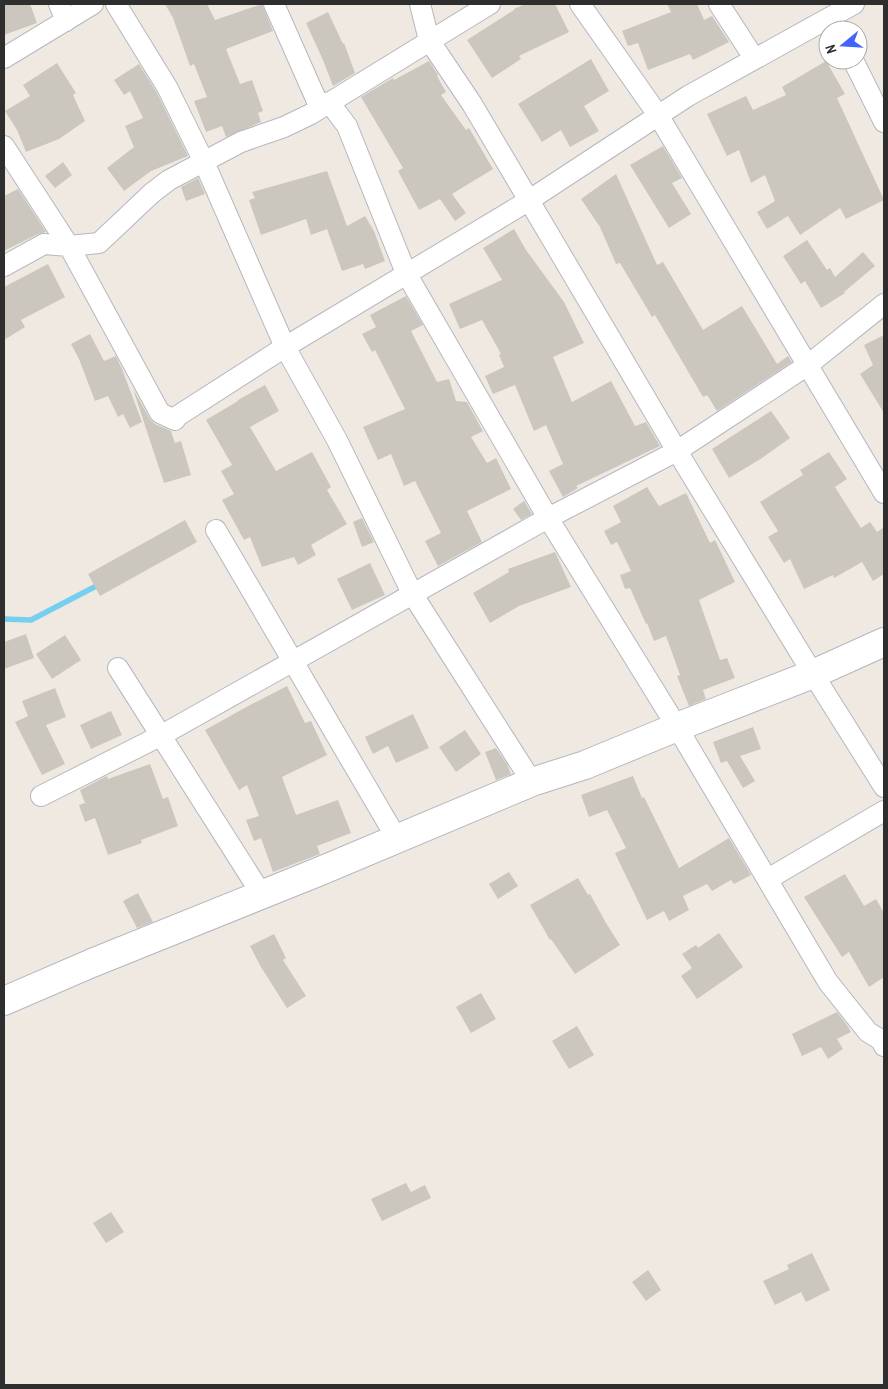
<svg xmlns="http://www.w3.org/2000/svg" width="888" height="1389" font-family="'Archivo Narrow',sans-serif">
<rect width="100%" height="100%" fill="#efe9e1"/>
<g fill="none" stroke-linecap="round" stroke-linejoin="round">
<path stroke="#75cff0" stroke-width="5.5" d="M 4,619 L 31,620 L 102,583"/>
</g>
<path fill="#cbc7bf" d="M 4,4 L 30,4 L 37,23 L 4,35 Z
M 165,4 L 207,4 L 215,20 L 262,4 L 273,31 L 226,49 L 240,84 L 252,80 L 263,111 L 258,113 L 261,122 L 226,137 L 222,126 L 206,132 L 194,101 L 207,97 L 194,64 L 190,66 L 173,18 Z
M 525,4 L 555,4 L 569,32 L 519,56 L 521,59 L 492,78 L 467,40 L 514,10 L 514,9 Z
M 667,4 L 697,4 L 704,20 L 712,16 L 729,42 L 693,60 L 690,54 L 648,70 L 638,43 L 628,46 L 622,31 L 671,12 Z
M 328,12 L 343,44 L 344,43 L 355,73 L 333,86 L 323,60 L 306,23 Z
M 591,59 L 609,91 L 584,106 L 599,131 L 570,147 L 561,130 L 542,142 L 518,104 Z
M 429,61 L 438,75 L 437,76 L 446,92 L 441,95 L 466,130 L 469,128 L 493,169 L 452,194 L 466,213 L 455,221 L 440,199 L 419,210 L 398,171 L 403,168 L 361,97 L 393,78 L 394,80 Z
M 826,61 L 845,94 L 837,98 L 884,200 L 846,219 L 840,208 L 800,235 L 788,216 L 767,229 L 757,212 L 775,201 L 765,175 L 751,183 L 739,150 L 727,156 L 707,114 L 746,96 L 753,110 L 786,95 L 782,87 Z
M 57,63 L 76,93 L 73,95 L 85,121 L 59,139 L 26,152 L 17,130 L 5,111 L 30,96 L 23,85 Z
M 139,64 L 157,93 L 188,156 L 151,171 L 124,191 L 107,168 L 134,147 L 125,126 L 143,118 L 130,91 L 124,95 L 114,80 Z
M 663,146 L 682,178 L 672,183 L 691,214 L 669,228 L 630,165 Z
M 63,162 L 72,175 L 55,188 L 45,176 Z
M 327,171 L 347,226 L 365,216 L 374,231 L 385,261 L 365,269 L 363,264 L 342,271 L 327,229 L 311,235 L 306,219 L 261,235 L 249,200 L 255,198 L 252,192 Z
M 616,174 L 657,265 L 663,262 L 703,330 L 742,306 L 777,364 L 788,356 L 792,362 L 717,411 L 707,395 L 703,397 L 655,315 L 652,317 L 620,263 L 616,264 L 600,227 L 581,199 Z
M 198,178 L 205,194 L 186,201 L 181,187 Z
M 18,189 L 46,232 L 38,234 L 4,251 L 4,196 Z
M 514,229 L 526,250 L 564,302 L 584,343 L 553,357 L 572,402 L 611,381 L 635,426 L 646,422 L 660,446 L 576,486 L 578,488 L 563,497 L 549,471 L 563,464 L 546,425 L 534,431 L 515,385 L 493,394 L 485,376 L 504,367 L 499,355 L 501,354 L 482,320 L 460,329 L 449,304 L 502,280 L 483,248 Z
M 807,240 L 827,270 L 830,268 L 835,277 L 863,252 L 875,266 L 844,292 L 845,293 L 821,308 L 805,281 L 801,284 L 783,256 Z
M 48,264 L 65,297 L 21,320 L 25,327 L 4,340 L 4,287 Z
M 406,296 L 423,325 L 411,331 L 437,382 L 449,379 L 456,401 L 467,402 L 483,431 L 471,437 L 487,463 L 496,458 L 511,489 L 467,511 L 482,542 L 438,566 L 425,541 L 441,533 L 415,481 L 404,486 L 391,454 L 378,460 L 363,427 L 405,409 L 375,350 L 372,352 L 362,334 L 376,327 L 370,315 Z
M 90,334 L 104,361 L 116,356 L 122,369 L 142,422 L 130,428 L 123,414 L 118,417 L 108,396 L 95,401 L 79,359 L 71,344 Z
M 884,335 L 884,413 L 860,374 L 873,365 L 864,345 Z
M 265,385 L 279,411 L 250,427 L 276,471 L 312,452 L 331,487 L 327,490 L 347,524 L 311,545 L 316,555 L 298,565 L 294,557 L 262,567 L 250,537 L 244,540 L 222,500 L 234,494 L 221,471 L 232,465 L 206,420 L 238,401 L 238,400 Z
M 133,389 L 150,419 L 155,424 L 171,431 L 175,443 L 181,441 L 191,475 L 164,483 Z
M 771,411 L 790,438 L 762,458 L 729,478 L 712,449 Z
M 829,452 L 847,479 L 835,487 L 861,528 L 870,522 L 877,532 L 884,527 L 884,574 L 873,581 L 862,562 L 834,578 L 833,575 L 804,589 L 790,559 L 784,563 L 768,537 L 778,531 L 760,502 L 803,475 L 800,470 Z
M 647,487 L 659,506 L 686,493 L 710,543 L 715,540 L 735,582 L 699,600 L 720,660 L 727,658 L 735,678 L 703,690 L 706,699 L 689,706 L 677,676 L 680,675 L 666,636 L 654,641 L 647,623 L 646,624 L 630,588 L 625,589 L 620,575 L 631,571 L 617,542 L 611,545 L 604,531 L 621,522 L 613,506 Z
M 524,501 L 532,514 L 521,520 L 513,509 Z
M 362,518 L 374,542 L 362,547 L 353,522 Z
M 185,520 L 197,542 L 100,596 L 88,574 Z
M 555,552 L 571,587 L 519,606 L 490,623 L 473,593 L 509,572 L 508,569 Z
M 370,563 L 385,595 L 352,610 L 337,579 Z
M 26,634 L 34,658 L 4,669 L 4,642 Z
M 65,635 L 81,660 L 52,679 L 36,654 Z
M 287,686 L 305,723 L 311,721 L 327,755 L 282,777 L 296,815 L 338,800 L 351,833 L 317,846 L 320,854 L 273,872 L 261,838 L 254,841 L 246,820 L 259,816 L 247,785 L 239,790 L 205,730 L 250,705 Z
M 55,688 L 66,717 L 46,725 L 65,764 L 42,775 L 15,722 L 28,716 L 22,701 Z
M 111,711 L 122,735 L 91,749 L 80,725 Z
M 413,714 L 429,748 L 396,763 L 388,746 L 373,754 L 365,737 Z
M 753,727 L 761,749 L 740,756 L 755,781 L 743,788 L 727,761 L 721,763 L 713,742 Z
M 465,730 L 481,754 L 456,772 L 439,747 Z
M 496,748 L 507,764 L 511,774 L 496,780 L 485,752 Z
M 150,764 L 163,799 L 168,797 L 178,826 L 141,840 L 142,843 L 108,855 L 95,818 L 85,822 L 79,805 L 85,803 L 80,790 L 105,777 L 107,776 L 108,779 Z
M 633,776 L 642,798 L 644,797 L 679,868 L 729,838 L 751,875 L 734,884 L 731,880 L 712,891 L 707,884 L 683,896 L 689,910 L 669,921 L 664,911 L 647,920 L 615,853 L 626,848 L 607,810 L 589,817 L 581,795 Z
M 509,872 L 518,886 L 498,899 L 489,884 Z
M 845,874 L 864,906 L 876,899 L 884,913 L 884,977 L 869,987 L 849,952 L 842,957 L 804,897 Z
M 578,878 L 588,895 L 590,894 L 606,923 L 620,945 L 575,974 L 551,939 L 550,940 L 530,905 Z
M 138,893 L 153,922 L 137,928 L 123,901 Z
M 719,933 L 743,967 L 697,999 L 681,976 L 692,968 L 682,954 L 696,945 L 698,948 Z
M 274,934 L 286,958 L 283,960 L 306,996 L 287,1008 L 261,967 L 250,946 Z
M 481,993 L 496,1019 L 471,1033 L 456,1007 Z
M 837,1012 L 847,1025 L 851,1032 L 837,1039 L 843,1049 L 828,1059 L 821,1047 L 802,1056 L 792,1034 Z
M 577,1026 L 594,1055 L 569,1069 L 552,1041 Z
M 406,1183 L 411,1192 L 425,1185 L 431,1198 L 382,1221 L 371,1199 Z
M 111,1212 L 124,1232 L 106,1243 L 93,1223 Z
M 812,1253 L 830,1290 L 806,1302 L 801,1292 L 775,1305 L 763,1281 L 789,1269 L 787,1265 Z
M 648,1270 L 661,1290 L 646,1301 L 632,1282 Z"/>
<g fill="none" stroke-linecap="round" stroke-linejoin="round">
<defs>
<path id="street" d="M 59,4 L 66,21
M 116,4 L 167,87 L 204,162 L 285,347 L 337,440 L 413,595 L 532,782
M 274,4 L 320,108
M 420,4 L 429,40 L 472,104 L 677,451 L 813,674 L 884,787
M 580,4 L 658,115 L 884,493
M 719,4 L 754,58
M 4,58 L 93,4
M 853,60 L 884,122
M 329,102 L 347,126 L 406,273 L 548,518 L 677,727 L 828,982 L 868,1032 L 881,1040 L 884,1046
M 4,146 L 69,246 L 160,413 L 175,420 L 176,417 L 285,347 L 528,201 L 688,96 L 854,4
M 4,266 L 44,244 L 69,246 L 99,243 L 152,193 L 169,180 L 241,142 L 284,127 L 311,114 L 490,4
M 216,530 L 397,839
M 118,668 L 262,895
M 41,796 L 160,736 L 548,518 L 677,451 L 808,365 L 884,304
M 768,879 L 884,811"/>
<path id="secondary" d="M 4,1001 L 92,963 L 318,872 L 532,782 L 585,765 L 677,727 L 813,674 L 884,642"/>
</defs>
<use href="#street" stroke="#b4b7c1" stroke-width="22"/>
<use href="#secondary" stroke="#b4b7c1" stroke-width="30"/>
<use href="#street" stroke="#fff" stroke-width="20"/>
<use href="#secondary" stroke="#fff" stroke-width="28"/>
</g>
<rect width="888" height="1389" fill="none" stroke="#2e2e2e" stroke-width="10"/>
<g transform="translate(843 45) rotate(252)"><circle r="24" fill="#ffffff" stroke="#ababab"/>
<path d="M0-4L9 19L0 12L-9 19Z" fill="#4264fb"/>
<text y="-8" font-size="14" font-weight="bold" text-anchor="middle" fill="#2e2e2e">N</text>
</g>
</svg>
